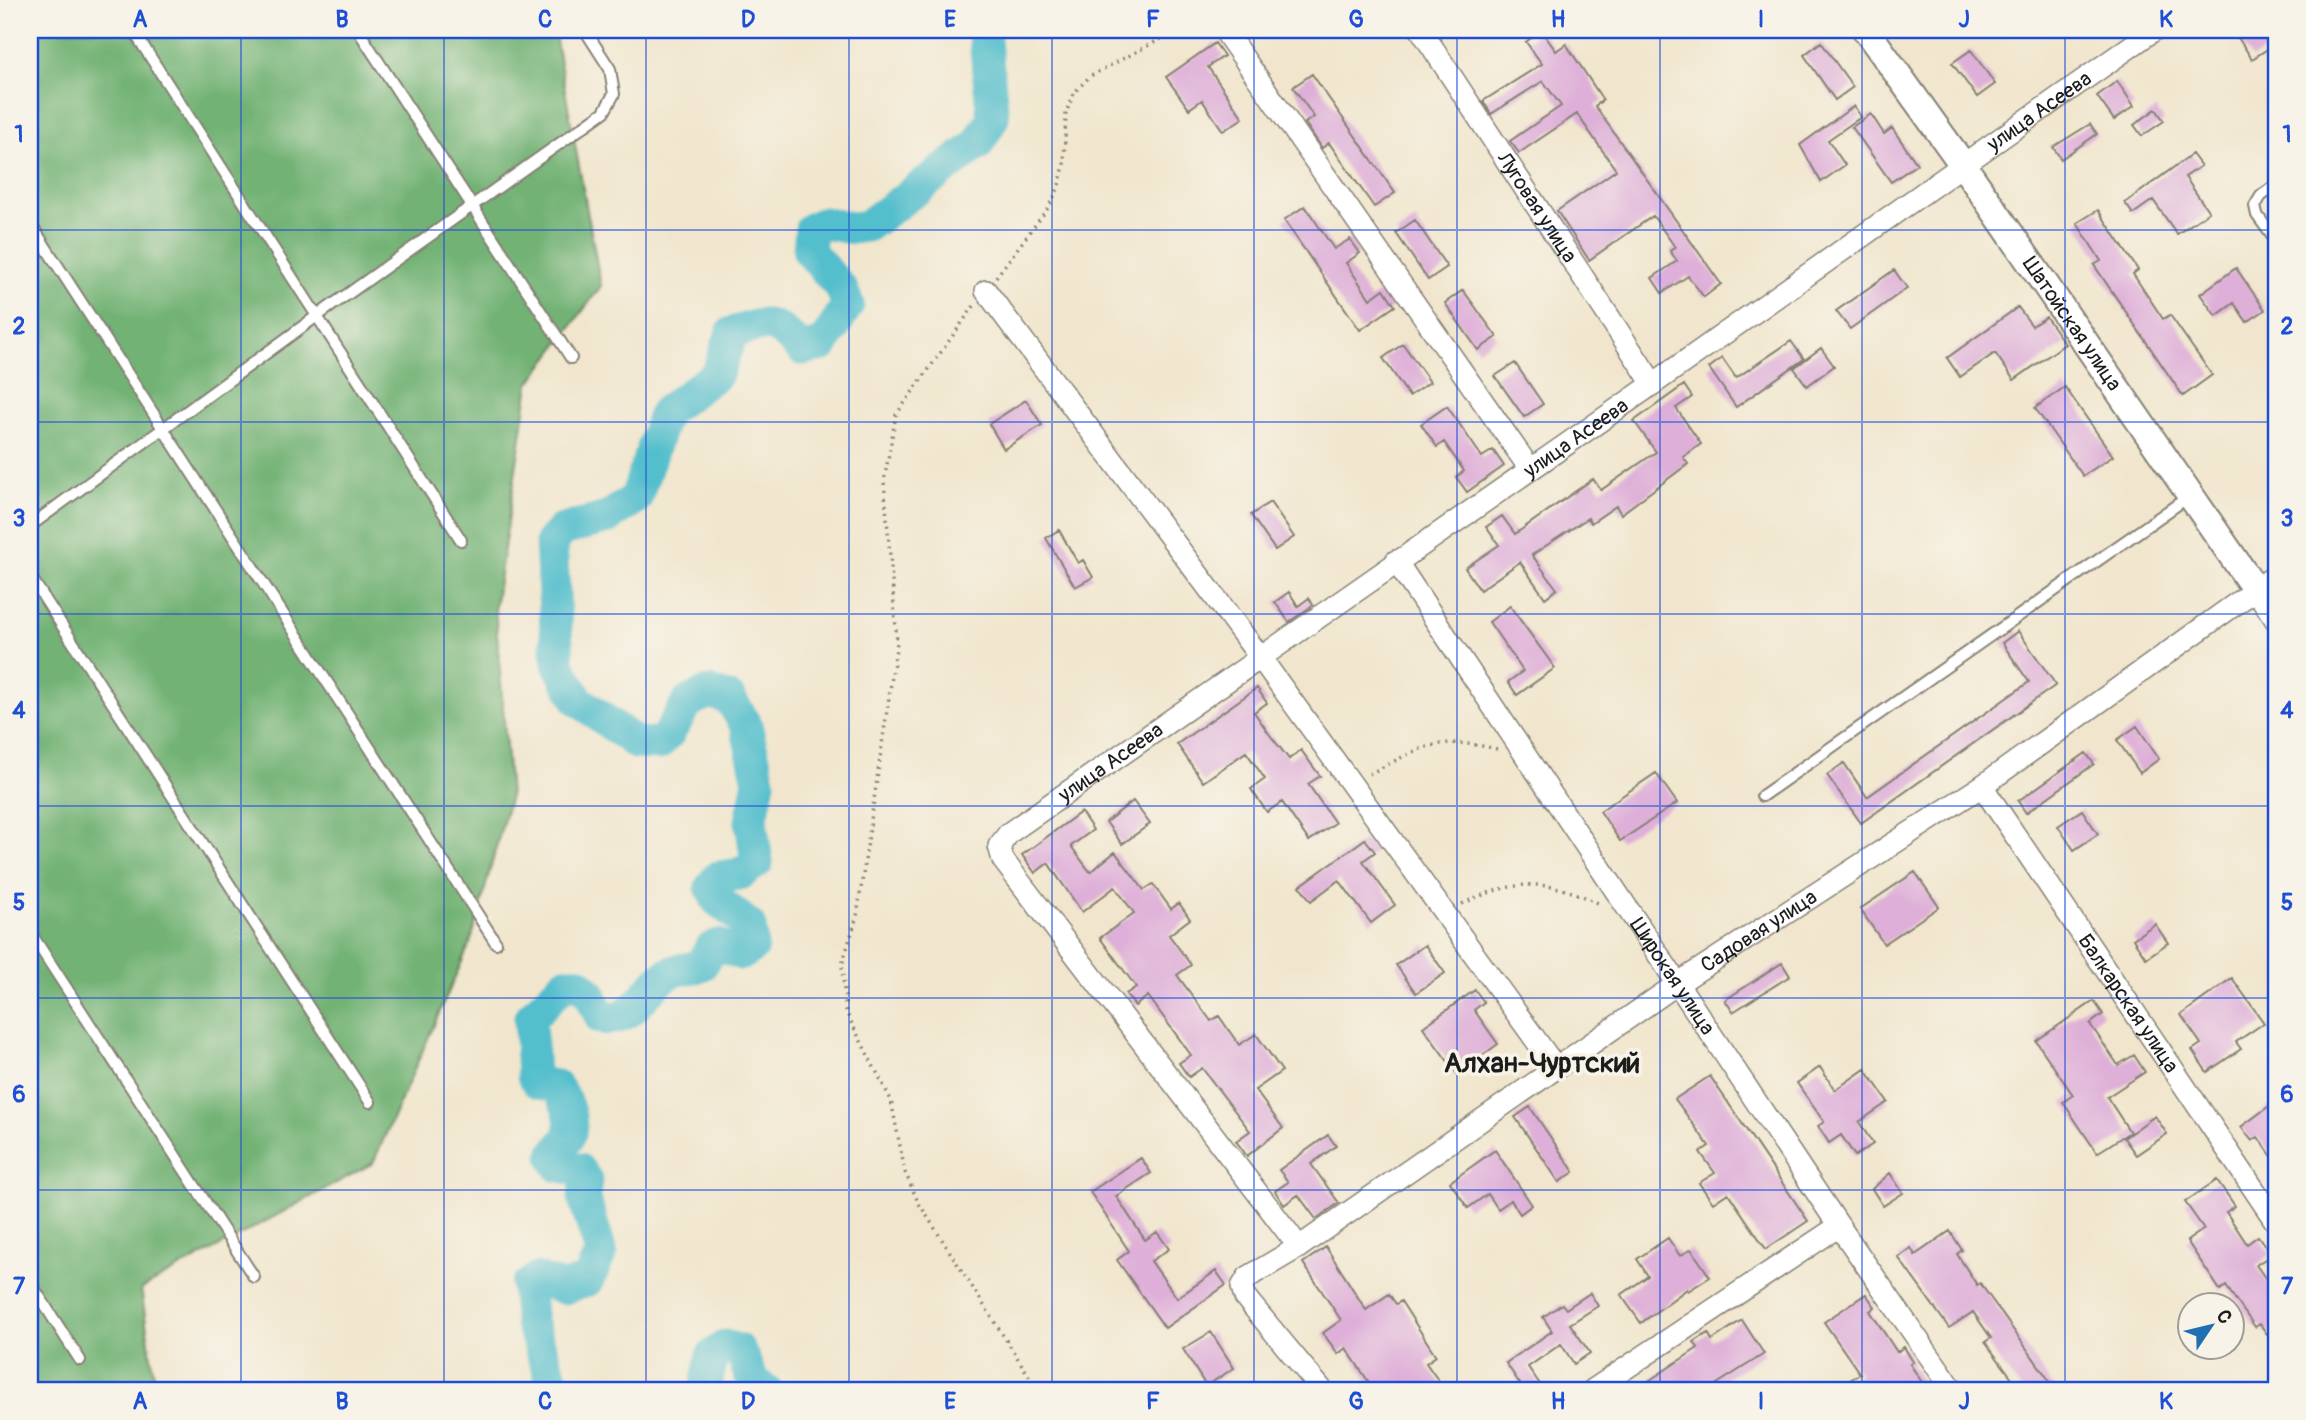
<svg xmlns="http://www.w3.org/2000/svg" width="2306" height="1420" font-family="Pangolin,sans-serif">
<rect width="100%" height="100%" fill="#f7f3e8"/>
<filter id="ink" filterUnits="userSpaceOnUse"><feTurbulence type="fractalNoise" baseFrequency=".0143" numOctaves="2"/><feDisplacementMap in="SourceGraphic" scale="14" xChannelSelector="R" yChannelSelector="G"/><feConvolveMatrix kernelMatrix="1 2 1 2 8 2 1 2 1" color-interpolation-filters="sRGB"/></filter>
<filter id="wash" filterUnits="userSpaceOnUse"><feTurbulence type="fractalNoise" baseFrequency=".00686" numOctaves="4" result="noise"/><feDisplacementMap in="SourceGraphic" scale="28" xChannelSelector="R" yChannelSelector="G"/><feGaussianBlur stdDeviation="1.57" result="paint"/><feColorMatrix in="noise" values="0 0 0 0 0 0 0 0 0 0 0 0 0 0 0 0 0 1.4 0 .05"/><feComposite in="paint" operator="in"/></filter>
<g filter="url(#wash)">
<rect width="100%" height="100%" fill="#f1e6cd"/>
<path fill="#72b274" stroke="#476748" stroke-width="2" d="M 30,30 L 554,30 L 601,286 L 529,384 L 495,607 L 510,796 L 471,941 L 373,1163 L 141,1289 L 156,1390 L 30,1390 Z"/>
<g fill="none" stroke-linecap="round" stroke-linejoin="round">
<path stroke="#52becc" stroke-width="33" d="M 556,1390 L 531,1323 L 527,1286 L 537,1279 L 564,1288 L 588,1280 L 601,1252 L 584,1198 L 586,1180 L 578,1169 L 559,1166 L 554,1157 C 557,1148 562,1147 567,1139 C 577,1124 565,1098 556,1086 L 538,1083 L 533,1076 L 530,1018 L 565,983 L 579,983 L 590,994 L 601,1018 C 635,1023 643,989 668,974 C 676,969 691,968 701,966 L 710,949 L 718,945 L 742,954 L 752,947 L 750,926 L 717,900 L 711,887 L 718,877 L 740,874 L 757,862 L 751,822 L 759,781 L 746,725 L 730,699 L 709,692 L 688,702 L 669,733 L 659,744 L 636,743 L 578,700 L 558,664 L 551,542 L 562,530 L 607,518 L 636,498 L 665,412 L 717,374 L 732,333 C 771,320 772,321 802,349 L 823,345 L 848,304 L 841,288 L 809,251 L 811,229 L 823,223 L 852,228 L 867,226 L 977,145 L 993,118 L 984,30
M 705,1390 L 712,1356 L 725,1346 L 739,1350 L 754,1383 L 766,1390"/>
</g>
<g id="blocks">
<path fill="#deafd8" d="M 1541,30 L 1556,51 L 1566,44 L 1603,100 L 1595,106 L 1721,284 L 1704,297 L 1688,276 L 1662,293 L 1652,278 L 1677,261 L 1670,251 L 1675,247 L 1653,216 L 1589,260 L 1557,211 L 1616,170 L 1577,114 L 1519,153 L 1510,141 L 1561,106 L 1543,81 L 1491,114 L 1483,101 L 1542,64 L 1526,42 Z
M 2233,30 L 2261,30 L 2272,46 L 2252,59 Z
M 1821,42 L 1853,87 L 1835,100 L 1804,55 Z
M 1215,43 L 1224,56 L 1208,67 L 1243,118 L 1223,131 L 1202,100 L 1189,109 L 1166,77 Z
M 1971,50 L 1995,84 L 1977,97 L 1952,63 Z
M 1312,74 L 1395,193 L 1374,207 L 1329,143 L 1322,148 L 1305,123 L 1314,117 L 1293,87 Z
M 2117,81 L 2134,106 L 2114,120 L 2097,96 Z
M 1854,106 L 1861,117 L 1828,140 L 1845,165 L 1821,182 L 1800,145 Z
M 2156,109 L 2164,121 L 2142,136 L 2134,125 Z
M 1871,114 L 1884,134 L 1892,128 L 1917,164 L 1891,182 L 1852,127 Z
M 2090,124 L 2097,134 L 2061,159 L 2053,147 Z
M 2192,154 L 2201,166 L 2185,177 L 2209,212 L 2177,234 L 2153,200 L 2133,214 L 2125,203 Z
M 1305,206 L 1334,249 L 1350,239 L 1360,253 L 1346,263 L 1370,299 L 1384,289 L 1395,306 L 1360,330 L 1284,220 Z
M 2098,210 L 2138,270 L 2133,274 L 2163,319 L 2170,315 L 2212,375 L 2183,396 L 2094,265 L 2101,261 L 2077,223 Z
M 1415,220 L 1447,267 L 1428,280 L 1396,233 Z
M 2236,268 L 2265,310 L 2247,322 L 2234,303 L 2216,316 L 2200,294 Z
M 1894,270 L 1907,288 L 1850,329 L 1836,311 Z
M 1463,290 L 1497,337 L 1478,350 L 1445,303 Z
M 2018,307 L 2032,326 L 2046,317 L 2065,344 L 2014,380 L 1995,353 L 1960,377 L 1947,358 Z
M 1791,341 L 1804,359 L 1736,407 L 1709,368 L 1722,358 L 1736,378 Z
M 1403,344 L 1430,382 L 1409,396 L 1383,358 Z
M 1821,348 L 1834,366 L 1807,386 L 1794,368 Z
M 1515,363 L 1543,404 L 1524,417 L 1495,376 Z
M 1684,385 L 1692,397 L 1676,408 L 1701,444 L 1683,457 L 1688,464 L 1621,514 L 1616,506 L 1591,523 L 1588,518 L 1532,555 L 1557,589 L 1545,598 L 1520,562 L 1480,590 L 1465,568 L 1499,545 L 1486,527 L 1502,516 L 1515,534 L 1593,479 L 1601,490 L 1656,452 L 1634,421 Z
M 2065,387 L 2113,456 L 2083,476 L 2035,408 Z
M 1026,400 L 1042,425 L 1004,449 L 989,424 Z
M 1447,406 L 1482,457 L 1493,450 L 1504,466 L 1467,492 L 1456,477 L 1464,471 L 1444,442 L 1437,447 L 1421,424 Z
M 1270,502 L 1294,537 L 1275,550 L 1251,515 Z
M 1059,530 L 1078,563 L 1083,560 L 1093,577 L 1075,587 L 1046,538 Z
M 1289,592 L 1298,606 L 1309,598 L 1313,605 L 1289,622 L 1275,602 Z
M 1510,606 L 1555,668 L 1517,695 L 1508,682 L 1523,671 L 1489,622 Z
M 2018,631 L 2056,685 L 1861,823 L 1827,775 L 1844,763 L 1867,797 L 2029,682 L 2002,643 Z
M 1257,688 L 1267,703 L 1254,712 L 1270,735 L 1289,759 L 1301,750 L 1320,776 L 1308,784 L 1335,823 L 1309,841 L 1282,802 L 1267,812 L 1251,789 L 1265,779 L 1246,752 L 1203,782 L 1177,744 Z
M 2137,726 L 2159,759 L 2140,773 L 2117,740 Z
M 2086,753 L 2094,764 L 2026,813 L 2018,801 Z
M 1656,773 L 1677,803 L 1620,841 L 1600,811 Z
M 1133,801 L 1150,824 L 1122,844 L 1106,822 Z
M 2082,810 L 2098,834 L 2074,850 L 2058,826 Z
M 1081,812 L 1093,830 L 1071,846 L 1090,872 L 1115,852 L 1144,890 L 1153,884 L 1171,909 L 1179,903 L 1190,919 L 1169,935 L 1191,965 L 1177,975 L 1211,1021 L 1219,1016 L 1239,1045 L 1256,1034 L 1282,1071 L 1255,1090 L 1283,1128 L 1247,1156 L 1236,1141 L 1250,1131 L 1202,1068 L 1189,1077 L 1179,1063 L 1191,1055 L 1148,996 L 1135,1006 L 1126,994 L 1136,987 L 1100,938 L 1134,913 L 1115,887 L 1082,912 L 1048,863 L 1035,873 L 1022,855 Z
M 1365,839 L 1375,852 L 1363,861 L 1395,905 L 1371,923 L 1339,880 L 1311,901 L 1300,886 Z
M 1915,872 L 1939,907 L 1884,944 L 1860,909 Z
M 2155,924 L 2168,943 L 2146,958 L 2133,939 Z
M 1425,945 L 1445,973 L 1416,993 L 1396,965 Z
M 1782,963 L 1790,976 L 1733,1012 L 1725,1000 Z
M 2232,978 L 2264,1023 L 2236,1042 L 2241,1049 L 2207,1072 L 2192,1050 L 2201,1044 L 2181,1015 Z
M 1475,990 L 1484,1002 L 1474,1010 L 1498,1044 L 1457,1074 L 1423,1027 Z
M 2094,1001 L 2103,1014 L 2090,1024 L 2118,1065 L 2134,1055 L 2145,1072 L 2107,1097 L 2130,1132 L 2097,1153 L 2063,1102 L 2073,1095 L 2036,1041 Z
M 1820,1067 L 1835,1090 L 1865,1069 L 1888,1102 L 1859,1122 L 1873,1144 L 1855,1156 L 1841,1135 L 1829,1143 L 1818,1126 L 1824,1122 L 1797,1083 Z
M 1710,1076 L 1808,1221 L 1766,1249 L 1728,1193 L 1713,1203 L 1699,1183 L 1715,1173 L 1700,1152 L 1709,1146 L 1675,1099 Z
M 2276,1101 L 2276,1162 L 2258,1137 L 2252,1141 L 2241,1127 Z
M 1530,1107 L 1574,1172 L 1559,1182 L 1515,1117 Z
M 2155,1116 L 2167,1134 L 2136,1155 L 2124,1138 Z
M 1328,1135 L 1336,1146 L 1311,1164 L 1339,1203 L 1316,1219 L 1298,1195 L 1284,1205 L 1275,1191 L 1288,1182 L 1279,1170 Z
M 1495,1150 L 1532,1205 L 1520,1214 L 1511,1200 L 1498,1209 L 1488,1194 L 1468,1208 L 1450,1182 Z
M 1141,1158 L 1151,1173 L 1116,1196 L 1145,1240 L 1157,1232 L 1169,1249 L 1151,1261 L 1177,1298 L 1216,1271 L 1226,1285 L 1165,1328 L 1117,1260 L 1129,1251 L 1090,1192 Z
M 1890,1173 L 1903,1193 L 1883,1206 L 1872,1189 Z
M 2217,1180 L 2235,1206 L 2226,1212 L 2247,1244 L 2258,1236 L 2271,1255 L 2256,1265 L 2276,1293 L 2276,1327 L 2267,1334 L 2260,1324 L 2255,1327 L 2226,1286 L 2220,1290 L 2187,1241 L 2204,1229 L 2185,1202 Z
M 1950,1231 L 1962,1250 L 1957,1254 L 1977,1285 L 1980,1283 L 2056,1390 L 2021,1390 L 1985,1342 L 1991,1338 L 1973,1312 L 1949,1328 L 1898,1257 L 1911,1248 L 1915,1255 Z
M 1668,1238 L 1680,1256 L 1691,1249 L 1710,1277 L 1688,1291 L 1687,1289 L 1641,1323 L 1621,1295 L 1648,1276 L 1637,1259 Z
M 1326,1247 L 1366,1310 L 1389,1294 L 1396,1304 L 1401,1301 L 1436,1356 L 1426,1363 L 1445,1390 L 1374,1390 L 1346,1348 L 1338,1354 L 1323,1333 L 1341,1320 L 1303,1263 Z
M 1590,1293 L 1598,1306 L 1570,1324 L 1590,1353 L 1574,1364 L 1561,1344 L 1528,1367 L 1544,1390 L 1524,1390 L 1506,1363 L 1552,1331 L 1543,1317 L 1562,1304 L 1566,1309 Z
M 1866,1294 L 1875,1307 L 1870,1311 L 1897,1352 L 1904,1347 L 1913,1362 L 1910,1364 L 1927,1390 L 1833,1390 L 1860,1374 L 1824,1322 Z
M 1742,1320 L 1764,1354 L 1717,1384 L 1721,1390 L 1657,1390 L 1650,1380 L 1698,1348 L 1694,1342 L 1708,1333 L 1712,1340 Z
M 1211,1332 L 1234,1368 L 1206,1386 L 1183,1349 Z"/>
</g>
</g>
<g filter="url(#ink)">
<use href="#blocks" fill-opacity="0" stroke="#868174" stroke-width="2"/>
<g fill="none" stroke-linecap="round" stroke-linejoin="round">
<defs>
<path id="service" d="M 133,30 L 461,540
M 358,30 L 571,358
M 2276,185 L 2261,196 L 2255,206 L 2257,215 L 2276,241
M 30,223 L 496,943
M 30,526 L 317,316 L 604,112 L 614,94 L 610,69 L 585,30
M 30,576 L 370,1102
M 1762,796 L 2191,495
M 30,932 L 254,1277
M 30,1282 L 80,1360"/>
<g id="minor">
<path d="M 1224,30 L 1530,469"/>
<path id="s1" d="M 1421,30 L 1653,384"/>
<path d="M 986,291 L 1260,657 L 1556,1068"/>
<path id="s2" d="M 1396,561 L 1839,1226 L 1953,1390"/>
<path d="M 2255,589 L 2276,620"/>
<path id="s3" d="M 1982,786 L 2276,1222"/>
<path id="s4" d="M 1299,1247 L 1003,860 L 999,846 L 1009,833 L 1653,384 L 2154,30"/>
<path id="s5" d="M 1322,1390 L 1245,1297 L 1242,1287 L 1248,1277 L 1299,1247 L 1677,984 L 1982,786 L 2276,575"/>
<path d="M 1593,1390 L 1839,1226"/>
</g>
<g id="tertiary">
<path id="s6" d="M 1866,30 L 1963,165 L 2255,589"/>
</g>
</defs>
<use href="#service" stroke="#868174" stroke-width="14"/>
<use href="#minor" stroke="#868174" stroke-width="24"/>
<use href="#tertiary" stroke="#868174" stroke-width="30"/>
<path stroke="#868174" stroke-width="3.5" stroke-dasharray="2 5" stroke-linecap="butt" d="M 996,277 L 1048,208 L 1058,189 L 1064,166 L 1066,113 L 1074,93 L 1090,76 L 1178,30
M 974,306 L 896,415 L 884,481 L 897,642 L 857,916 L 842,965 L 846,1012 L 891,1100 L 905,1172 L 918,1202 L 1038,1390
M 1369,774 C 1423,747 1434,735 1497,749
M 1462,904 C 1514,879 1548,878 1600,904"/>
<use href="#service" stroke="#fff" stroke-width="10"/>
<use href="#minor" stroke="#fff" stroke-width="21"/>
<use href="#tertiary" stroke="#fff" stroke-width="26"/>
</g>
</g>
<path fill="none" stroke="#1d4ed8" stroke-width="2" stroke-opacity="0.55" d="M 241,30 L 241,1390M 444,30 L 444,1390M 646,30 L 646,1390M 849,30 L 849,1390M 1052,30 L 1052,1390M 1254,30 L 1254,1390M 1457,30 L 1457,1390M 1660,30 L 1660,1390M 1862,30 L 1862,1390M 2065,30 L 2065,1390M 30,230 L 2276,230M 30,422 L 2276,422M 30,614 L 2276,614M 30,806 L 2276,806M 30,998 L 2276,998M 30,1190 L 2276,1190"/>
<g text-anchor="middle" stroke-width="7" stroke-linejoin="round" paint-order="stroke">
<g font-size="21" fill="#1c1c1c" stroke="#f7f3e8">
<text dy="7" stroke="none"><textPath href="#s4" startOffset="1776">улица Асеева</textPath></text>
<text dy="7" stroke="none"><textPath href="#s1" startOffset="212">Луговая улица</textPath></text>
<text dy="7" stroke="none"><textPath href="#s6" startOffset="359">Шатойская улица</textPath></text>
<text dy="7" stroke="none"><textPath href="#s4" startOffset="1209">улица Асеева</textPath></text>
<text dy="7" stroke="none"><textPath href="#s4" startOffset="642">улица Асеева</textPath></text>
<text dy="7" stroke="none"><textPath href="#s5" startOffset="760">Садовая улица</textPath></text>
<text dy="7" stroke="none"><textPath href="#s2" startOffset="499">Широкая улица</textPath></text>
<text dy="7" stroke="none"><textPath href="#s3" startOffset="262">Балкарская улица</textPath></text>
</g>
<g font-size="28" font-weight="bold" fill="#1c1c1c" stroke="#f7f3e8">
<text x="1542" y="1072">Алхан-Чуртский</text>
</g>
</g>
<rect width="2306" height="1420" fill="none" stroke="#f7f3e8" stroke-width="77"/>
<g transform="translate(2211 1326) rotate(55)"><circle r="33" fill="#f7f3e8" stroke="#9f9d96" stroke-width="2"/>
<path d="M0-5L12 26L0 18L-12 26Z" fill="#1f6fb2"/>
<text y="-10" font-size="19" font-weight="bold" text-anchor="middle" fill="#1c1c1c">С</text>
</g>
<rect x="38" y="38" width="2230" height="1344" fill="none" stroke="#1d4ed8" stroke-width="2.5"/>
<g font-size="23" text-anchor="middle" font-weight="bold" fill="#1d4ed8">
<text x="140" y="27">A</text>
<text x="342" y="27">B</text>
<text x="545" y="27">C</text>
<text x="748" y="27">D</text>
<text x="950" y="27">E</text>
<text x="1153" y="27">F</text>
<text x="1356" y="27">G</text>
<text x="1558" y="27">H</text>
<text x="1761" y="27">I</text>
<text x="1964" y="27">J</text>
<text x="2166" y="27">K</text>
<text x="19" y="142">1</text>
<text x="2287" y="142">1</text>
<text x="19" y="334">2</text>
<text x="2287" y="334">2</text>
<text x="19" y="526">3</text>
<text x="2287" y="526">3</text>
<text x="19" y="718">4</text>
<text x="2287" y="718">4</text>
<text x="19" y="910">5</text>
<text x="2287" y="910">5</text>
<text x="19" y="1102">6</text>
<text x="2287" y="1102">6</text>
<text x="19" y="1294">7</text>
<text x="2287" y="1294">7</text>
<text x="140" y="1409">A</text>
<text x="342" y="1409">B</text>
<text x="545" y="1409">C</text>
<text x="748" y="1409">D</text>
<text x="950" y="1409">E</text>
<text x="1153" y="1409">F</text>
<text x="1356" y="1409">G</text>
<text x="1558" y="1409">H</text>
<text x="1761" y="1409">I</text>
<text x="1964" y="1409">J</text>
<text x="2166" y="1409">K</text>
</g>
</svg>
